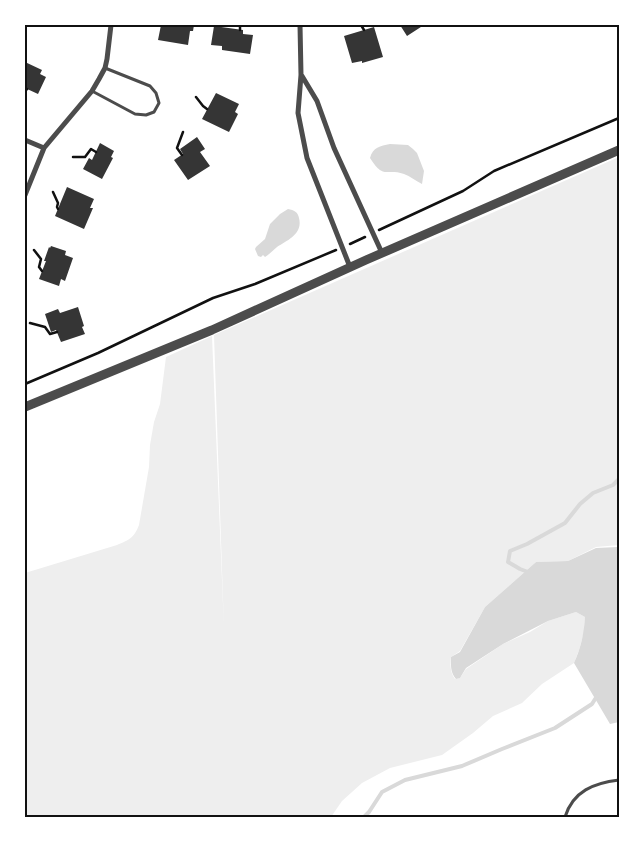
<svg xmlns="http://www.w3.org/2000/svg" width="644" height="842" font-family="'Noto Sans',sans-serif">
<rect width="100%" height="100%" fill="#fff"/>
<path fill="#eee" d="M 619,157 L 619,545 L 596,547 L 568,561 L 536,562 L 485,607 L 460,651 L 451,657 C 450,665 450,672 455,679 L 460,678 L 466,669 L 503,644 L 530,632 L 548,621 L 576,612 L 585,617 L 584,632 L 579,650 L 574,663 L 542,684 L 522,703 L 493,716 L 473,733 L 442,755 L 390,768 L 362,783 L 342,801 L 331,817 L 25,817 L 25,573 L 117,545 C 129,540 134,538 139,525 L 149,467 L 150,445 L 154,422 L 160,404 L 166,357 L 212,336 L 224,629 L 214,335 Z"/>
<path fill="#d9d9d9" d="M 390,144 L 408,145 L 413,149 L 417,153 L 424,171 L 422,184 C 416,181 410,176 404,174 C 386,168 384,180 370,158 C 373,147 380,146 390,144 Z
M 288,209 C 294,210 298,212 299,218 C 303,234 288,240 277,247 C 273,250 270,254 265,257 L 263,255 L 261,257 L 258,256 L 255,249 L 256,247 L 265,239 L 270,224 L 280,214 Z
M 619,546 L 619,722 L 610,724 L 574,663 C 581,648 584,633 585,617 L 576,612 L 548,621 L 503,644 L 466,668 L 460,678 L 456,679 C 450,672 451,665 451,657 L 460,652 L 485,607 L 536,562 L 568,561 L 596,548 L 618,547 Z"/>
<g fill="none" stroke-linecap="round" stroke-linejoin="round">
<path stroke="#d9d9d9" stroke-width="4" d="M 528,572 L 520,569 L 508,562 L 510,551 L 527,544 L 565,523 L 580,504 L 593,493 L 613,485 L 619,479
M 364,817 L 369,812 L 382,792 L 405,780 L 462,766 L 502,749 L 555,728 L 592,704 L 597,696"/>
</g>
<path fill="#353535" d="M 161,25 L 194,25 L 193,31 L 190,31 L 188,45 L 158,40 Z
M 400,25 L 424,25 L 407,36 Z
M 214,26 L 243,30 L 243,34 L 253,35 L 250,54 L 222,50 L 222,46 L 211,45 Z
M 374,27 L 383,57 L 362,63 L 362,61 L 352,63 L 344,36 Z
M 25,62 L 42,70 L 40,74 L 46,77 L 38,94 L 25,88 Z
M 216,93 L 239,104 L 235,112 L 238,114 L 229,132 L 202,119 Z
M 197,137 L 205,149 L 200,152 L 210,166 L 188,180 L 174,160 L 183,154 L 180,149 Z
M 100,143 L 114,151 L 111,157 L 113,158 L 102,179 L 83,169 L 89,158 L 92,160 Z
M 67,187 L 94,199 L 90,208 L 93,208 L 84,229 L 55,216 Z
M 51,246 L 66,251 L 65,255 L 73,258 L 65,281 L 61,279 L 59,286 L 39,279 L 46,261 L 44,261 L 49,247 L 50,248 Z
M 78,307 L 84,326 L 82,327 L 85,334 L 61,342 L 56,330 L 51,332 L 45,314 L 58,309 L 60,313 Z"/>
<g fill="none" stroke-linecap="round" stroke-linejoin="round">
<path stroke="#111" stroke-width="2.5" d="M 239,25 L 240,25 L 240,30
M 361,25 L 364,30
M 25,91 L 27,89
M 196,97 L 203,106 L 207,109
M 182,155 L 177,148 L 183,132
M 73,157 L 85,157 L 91,149 L 96,152
M 53,192 L 58,203 L 57,207 L 58,209
M 379,230 L 463,191 L 494,171 L 619,118
M 350,244 L 365,237
M 34,250 L 41,259 L 39,267 L 42,271
M 30,323 L 45,327 L 50,334 L 57,332
M 25,384 L 98,353 L 213,298 L 255,284 L 336,250"/>
<path stroke="#4c4c4c" stroke-width="3" d="M 92,91 L 135,114 L 146,115 L 154,112 L 159,103 L 156,93 L 150,86 L 105,68
M 565,817 C 573,791 594,783 619,780"/>
<path stroke="#4c4c4c" stroke-width="5" d="M 300,25 L 301,75 L 298,113 L 307,158 L 350,267
M 302,76 L 317,101 L 334,148 L 382,253
M 25,140 L 44,148
M 25,195 L 44,148 L 92,91 L 99,79 L 105,68 L 107,59 L 111,25"/>
<path stroke="#4c4c4c" stroke-width="9" d="M 25,407 L 212,330 L 366,260 L 619,150"/>
</g>
<rect width="644" height="842" fill="none" stroke="#ffffff" stroke-width="52"/>
<rect x="26" y="26" width="592" height="790" fill="none" stroke="#111" stroke-width="2"/>
</svg>
